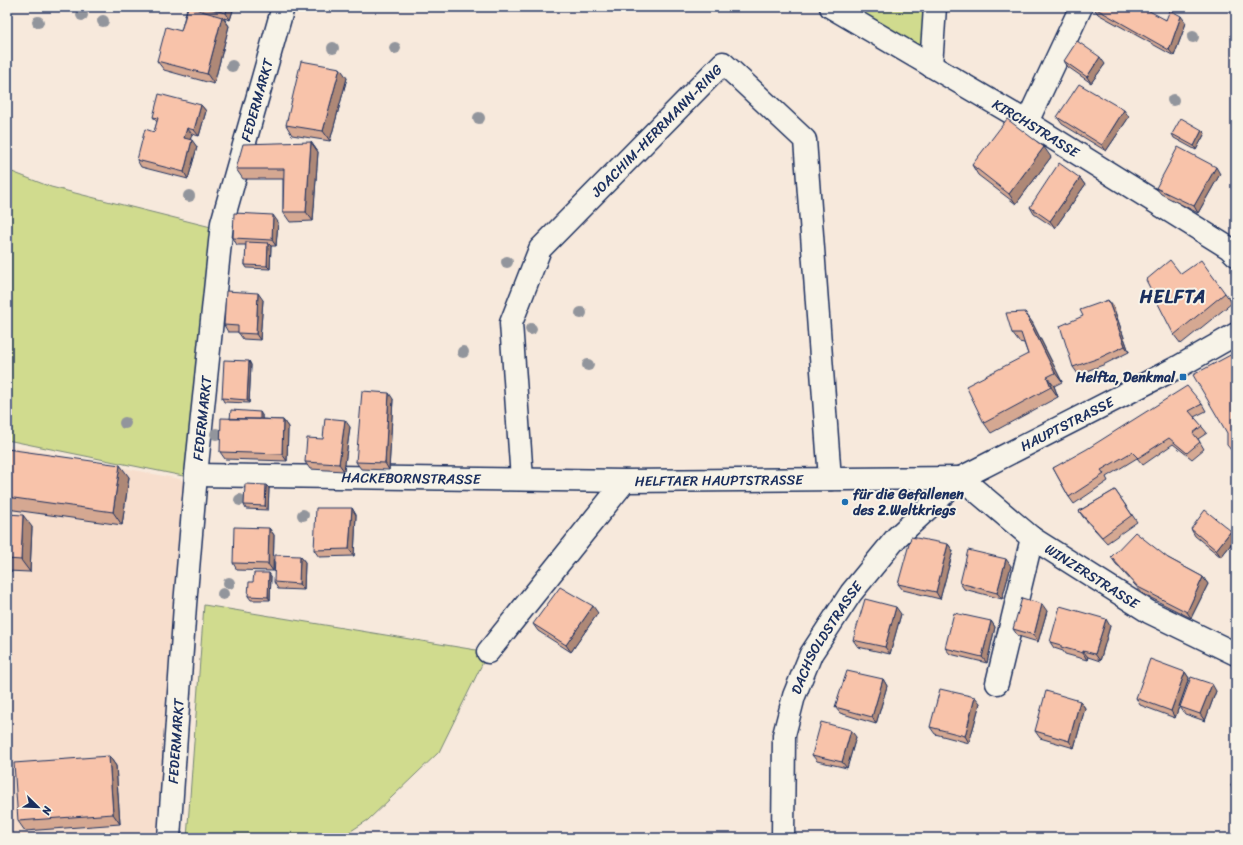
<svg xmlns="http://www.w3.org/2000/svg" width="1243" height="845" font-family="Sriracha,sans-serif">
<rect width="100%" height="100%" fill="#f7e9dc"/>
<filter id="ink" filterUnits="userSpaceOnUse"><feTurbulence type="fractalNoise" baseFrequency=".025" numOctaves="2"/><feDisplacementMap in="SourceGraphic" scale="8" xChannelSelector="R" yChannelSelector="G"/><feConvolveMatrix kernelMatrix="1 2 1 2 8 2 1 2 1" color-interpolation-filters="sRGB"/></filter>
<g filter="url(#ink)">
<path fill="#f7decd" d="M 7,445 L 179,479 L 194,485 L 165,838 L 7,838 Z"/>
<path fill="#d0db8e" stroke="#768576" d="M 844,7 L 927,7 L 923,56 Z
M 7,170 L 51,187 L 211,227 L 193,478 L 7,440 Z
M 204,605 L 488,652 L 439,752 L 368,820 L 340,838 L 187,838 Z"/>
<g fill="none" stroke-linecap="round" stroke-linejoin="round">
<defs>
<g id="minor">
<path id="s1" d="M 831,7 L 1027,122 L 1229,248 L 1236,255"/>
<path d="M 931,66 L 935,7"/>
<path d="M 1027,122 L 1081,7"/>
<path id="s2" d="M 196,475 L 625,481"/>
<path id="s3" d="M 961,478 L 1032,538 L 1149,612 L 1236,654"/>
<path id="s4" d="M 522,479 L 511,323 L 540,249 L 723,63 L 805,140 L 830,479"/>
<path id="s5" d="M 488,652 L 625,481 L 961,478"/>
<path d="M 997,683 L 1032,538"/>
<path id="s6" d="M 169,838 L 185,605 L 196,475 L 222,223 L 283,7"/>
<path id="s7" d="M 783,838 L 784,735 L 794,696 L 811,654 L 851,593 L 897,537 L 961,478 L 1178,367 L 1236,334"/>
</g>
</defs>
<use href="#minor" stroke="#1b2f5e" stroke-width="25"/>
<use href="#minor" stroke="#f7f3e8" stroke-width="22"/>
</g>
<g fill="#92959c">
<circle cx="82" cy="15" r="6"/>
<circle cx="103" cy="21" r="6"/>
<circle cx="38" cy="22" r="6"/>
<circle cx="1193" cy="37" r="6"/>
<circle cx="333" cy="48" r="6"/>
<circle cx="395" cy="48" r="6"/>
<circle cx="232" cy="66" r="6"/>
<circle cx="1173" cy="100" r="6"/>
<circle cx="479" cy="118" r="6"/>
<circle cx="189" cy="196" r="6"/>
<circle cx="507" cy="262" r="6"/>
<circle cx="581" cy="313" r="6"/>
<circle cx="531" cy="329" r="6"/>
<circle cx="463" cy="352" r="6"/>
<circle cx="588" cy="365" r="6"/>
<circle cx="125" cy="423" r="6"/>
<circle cx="216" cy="434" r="6"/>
<circle cx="240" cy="500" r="6"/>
<circle cx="303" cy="515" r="6"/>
<circle cx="229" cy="583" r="6"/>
<circle cx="223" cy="594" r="6"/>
</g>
<path fill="#d5a892" stroke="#1b2f5e" d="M 182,7 L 234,7 L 230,20 L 224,18 L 229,26 L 214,84 L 164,70 L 157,61 L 181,31 L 187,8 Z
M 1093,7 L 1186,23 L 1174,56 L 1098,14 Z
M 1064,61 L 1105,64 L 1091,83 L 1068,67 Z
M 347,78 L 330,141 L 292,135 L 286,125 Z
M 201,105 L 206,111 L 199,136 L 192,134 L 190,139 L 197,147 L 188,179 L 141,167 L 137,160 L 154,132 L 157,122 L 153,117 Z
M 1057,117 L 1129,117 L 1106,151 L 1062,124 Z
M 1202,130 L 1205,133 L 1196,150 L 1174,138 L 1172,134 Z
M 311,142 L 318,152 L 313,221 L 290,222 L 283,212 L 283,179 L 243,179 L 236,169 Z
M 1051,157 L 1016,204 L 978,175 L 972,165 Z
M 1220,174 L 1198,213 L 1161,194 L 1156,188 Z
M 1080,178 L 1085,185 L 1055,228 L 1034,214 L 1030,207 Z
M 278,222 L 276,246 L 271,246 L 270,269 L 247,268 L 245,265 L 246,245 L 237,245 L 233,238 Z
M 1181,274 L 1225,293 L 1232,303 L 1181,344 L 1174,335 Z
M 263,300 L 260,340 L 243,339 L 238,332 L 228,332 L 224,325 Z
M 1113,306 L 1129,352 L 1103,365 L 1078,374 L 1073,367 Z
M 1032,322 L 1062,382 L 1054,386 L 1058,397 L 991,433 L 984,423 L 1028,354 L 1024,343 L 1019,342 L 1012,333 Z
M 249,361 L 251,365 L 249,403 L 224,402 L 222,398 Z
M 393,399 L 389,470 L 361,469 L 356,462 Z
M 1202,404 L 1206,411 L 1194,417 L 1207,433 L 1198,439 L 1204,449 L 1192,459 L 1173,444 L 1143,465 L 1137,458 L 1106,477 L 1108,481 L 1074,504 L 1069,497 L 1053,468 Z
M 262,415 L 262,419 L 283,420 L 288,427 L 287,461 L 225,459 L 220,452 L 230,419 Z
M 350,427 L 344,471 L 310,469 L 305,462 Z
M 7,449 L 129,477 L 122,525 L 7,509 Z
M 269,488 L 268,510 L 246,509 L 244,505 Z
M 1115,490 L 1137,522 L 1107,543 L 1083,517 L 1079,511 Z
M 352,508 L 356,515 L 354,556 L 319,557 L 314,550 Z
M 7,514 L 32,527 L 30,572 L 7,571 Z
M 269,528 L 274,535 L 273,571 L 237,570 L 233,563 Z
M 1191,529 L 1231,531 L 1236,538 L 1221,557 L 1195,536 Z
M 948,544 L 953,551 L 940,599 L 903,590 L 898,584 Z
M 300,556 L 305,562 L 304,590 L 278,589 L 274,582 Z
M 1111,557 L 1168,558 L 1203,577 L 1208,584 L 1191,618 L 1143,594 L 1116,564 Z
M 1011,566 L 1002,599 L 964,589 L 960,583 Z
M 271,576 L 270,600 L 251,600 L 248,596 L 253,582 Z
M 1047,611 L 1038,642 L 1018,636 L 1013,629 Z
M 598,613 L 571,652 L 538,631 L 533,624 Z
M 901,614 L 890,654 L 858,647 L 853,640 Z
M 991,621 L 995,627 L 987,663 L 950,654 L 945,648 Z
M 1110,626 L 1100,661 L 1088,657 L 1087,660 L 1065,654 L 1063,651 L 1054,648 L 1050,642 Z
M 1185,672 L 1189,678 L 1175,718 L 1140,705 L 1136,698 Z
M 883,679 L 887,686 L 876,724 L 840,713 L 835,707 Z
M 1216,691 L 1205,721 L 1185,714 L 1180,707 Z
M 1080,701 L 1085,708 L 1074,748 L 1040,738 L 1035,731 Z
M 980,703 L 969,743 L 935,734 L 930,727 Z
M 856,737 L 847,768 L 817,761 L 812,755 Z
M 109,756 L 116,766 L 120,824 L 25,831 L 18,821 Z
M 1236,774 L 1236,793 L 1231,786 Z"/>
<path fill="#ae8877" stroke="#1b2f5e" d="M 228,7 L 234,7 L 230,20 L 226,13 Z
M 1181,16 L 1186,23 L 1174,56 L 1169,50 Z
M 222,17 L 229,26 L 214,84 L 207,74 Z
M 1100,57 L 1105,64 L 1091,83 L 1087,77 Z
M 340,68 L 347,78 L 330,141 L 323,131 Z
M 201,105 L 206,111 L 199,136 L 194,130 Z
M 1124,110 L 1129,117 L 1106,151 L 1102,145 Z
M 187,128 L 192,134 L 189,144 L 184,138 Z
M 1202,130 L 1205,133 L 1196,150 L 1194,146 Z
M 192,140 L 197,147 L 188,179 L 184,172 Z
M 311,142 L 318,152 L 313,221 L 306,212 Z
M 1044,147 L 1051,157 L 1016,204 L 1009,194 Z
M 1216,167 L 1220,174 L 1198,213 L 1194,206 Z
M 1080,178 L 1085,185 L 1055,228 L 1050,221 Z
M 273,215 L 278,222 L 276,246 L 272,240 Z
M 268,243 L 271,246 L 270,269 L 267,266 Z
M 258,293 L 263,300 L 260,340 L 256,334 Z
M 1108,300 L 1113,306 L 1129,352 L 1125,346 Z
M 1025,312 L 1032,322 L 1062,382 L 1055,373 Z
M 249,361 L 251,365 L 249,403 L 247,400 Z
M 1047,377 L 1054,386 L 1058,397 L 1051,387 Z
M 389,393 L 393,399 L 389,470 L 385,463 Z
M 260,412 L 262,415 L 262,426 L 259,422 Z
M 283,420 L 288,427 L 287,461 L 282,454 Z
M 345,420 L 350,427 L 344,471 L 339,464 Z
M 120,465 L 129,477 L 122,525 L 113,512 Z
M 266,485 L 269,488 L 268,510 L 265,506 Z
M 352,508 L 356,515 L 354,556 L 349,549 Z
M 23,515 L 32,527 L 30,572 L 21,560 Z
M 269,528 L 274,535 L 273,571 L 268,564 Z
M 1231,531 L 1236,538 L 1221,557 L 1216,550 Z
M 948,544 L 953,551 L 940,599 L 936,592 Z
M 300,556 L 305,562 L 304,590 L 299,584 Z
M 1006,559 L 1011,566 L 1002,599 L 997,593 Z
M 269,573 L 271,576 L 270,600 L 268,597 Z
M 1203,577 L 1208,584 L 1191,618 L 1187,612 Z
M 1042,604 L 1047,611 L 1038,642 L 1034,635 Z
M 593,606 L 598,613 L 571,652 L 566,645 Z
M 896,607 L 901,614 L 890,654 L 885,647 Z
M 1106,619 L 1110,626 L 1100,661 L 1095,654 Z
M 991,621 L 995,627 L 987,663 L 982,657 Z
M 1083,651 L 1088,657 L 1087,660 L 1083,653 Z
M 1185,672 L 1189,678 L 1175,718 L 1171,711 Z
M 883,679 L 887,686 L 876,724 L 872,717 Z
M 1212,684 L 1216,691 L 1205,721 L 1200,714 Z
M 975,697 L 980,703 L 969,743 L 965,736 Z
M 1080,701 L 1085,708 L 1074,748 L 1069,741 Z
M 851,730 L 856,737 L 847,768 L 842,762 Z
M 109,756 L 116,766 L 120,824 L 113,814 Z"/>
<path fill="#f8c3aa" stroke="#1b2f5e" d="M 188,7 L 222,17 L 207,74 L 157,61 L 166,27 L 181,31 Z
M 202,7 L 228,7 L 226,13 Z
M 1093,7 L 1142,7 L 1166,20 L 1170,10 L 1181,16 L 1169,50 Z
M 1077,41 L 1100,57 L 1087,77 L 1064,61 Z
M 301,61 L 340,68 L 323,131 L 286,125 Z
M 1079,84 L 1124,110 L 1102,145 L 1057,117 Z
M 159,94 L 201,105 L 194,130 L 187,128 L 184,138 L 192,140 L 184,172 L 137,160 L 145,129 L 154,132 L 158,118 L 153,117 Z
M 1181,118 L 1202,130 L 1194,146 L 1172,134 Z
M 1007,119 L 1044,147 L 1009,194 L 972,165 Z
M 311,142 L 306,212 L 283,212 L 284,169 L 236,169 L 243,144 Z
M 1178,147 L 1216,167 L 1194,206 L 1156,188 Z
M 1059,163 L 1080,178 L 1050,221 L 1030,207 Z
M 234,213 L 273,215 L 272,240 L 233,238 Z
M 246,242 L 268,243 L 267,266 L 245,265 Z
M 1170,260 L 1181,274 L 1201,260 L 1225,293 L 1174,335 L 1146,280 Z
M 226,291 L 258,293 L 256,334 L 238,333 L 238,326 L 224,325 Z
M 1108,300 L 1125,346 L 1099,358 L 1073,367 L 1060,326 L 1083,316 L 1080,310 Z
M 1025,312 L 1055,373 L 1047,377 L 1051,387 L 984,423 L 966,386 L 1028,354 L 1021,333 L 1012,333 L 1006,313 Z
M 1236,352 L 1236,456 L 1227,445 L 1227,433 L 1193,375 Z
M 224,360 L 249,361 L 247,400 L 222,398 Z
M 1187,386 L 1202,404 L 1189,411 L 1202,426 L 1193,433 L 1200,442 L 1187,453 L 1169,438 L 1138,458 L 1132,452 L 1101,470 L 1104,474 L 1069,497 L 1053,468 L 1087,449 Z
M 362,391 L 389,393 L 385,463 L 356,462 Z
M 231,410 L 260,412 L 260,419 L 230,419 Z
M 221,418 L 283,420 L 282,454 L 220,452 Z
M 325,418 L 345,420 L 339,464 L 305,462 L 307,438 L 323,439 Z
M 7,449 L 120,465 L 113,512 L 7,497 Z
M 245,484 L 266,485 L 265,506 L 244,505 Z
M 1115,490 L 1132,515 L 1102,537 L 1079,511 Z
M 316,508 L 352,508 L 349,549 L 314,550 Z
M 1205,510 L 1231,531 L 1216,550 L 1191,529 Z
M 7,514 L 23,515 L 21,560 L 7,559 Z
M 234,527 L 269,528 L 268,564 L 233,563 Z
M 1135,532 L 1168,558 L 1203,577 L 1187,612 L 1138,587 L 1111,557 Z
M 911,537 L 948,544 L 936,592 L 898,584 Z
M 968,550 L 1006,559 L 997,593 L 960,583 Z
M 275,555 L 300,556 L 299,584 L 274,582 Z
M 254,573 L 269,573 L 268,597 L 248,596 L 249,582 L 253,582 Z
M 560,587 L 593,606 L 566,645 L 533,624 Z
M 1022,598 L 1042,604 L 1034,635 L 1013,629 Z
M 865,599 L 896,607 L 885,647 L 853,640 Z
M 1060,606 L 1106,619 L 1095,654 L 1083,651 L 1083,653 L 1061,647 L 1061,645 L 1050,642 Z
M 954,613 L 991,621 L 982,657 L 945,648 Z
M 1150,659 L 1185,672 L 1171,711 L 1136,698 Z
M 847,671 L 883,679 L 872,717 L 835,707 Z
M 1191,677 L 1212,684 L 1200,714 L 1180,707 Z
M 940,689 L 975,697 L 965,736 L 930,727 Z
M 1046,691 L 1080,701 L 1069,741 L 1035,731 Z
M 821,722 L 851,730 L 842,762 L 812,755 Z
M 109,756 L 113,814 L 18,821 L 14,763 Z
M 1236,774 L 1236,788 L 1231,786 Z"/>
</g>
<g fill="#1f6fb2" stroke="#f7f3e8" stroke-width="1.5">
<rect x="1179" y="373" width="8" height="8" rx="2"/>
<circle cx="845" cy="502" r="4"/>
</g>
<g text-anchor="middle" stroke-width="4" stroke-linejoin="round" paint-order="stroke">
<g font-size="14" fill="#1b2f5e" stroke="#f7f3e8">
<text dy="5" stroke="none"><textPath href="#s6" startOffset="745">FEDERMARKT</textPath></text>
<text dy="5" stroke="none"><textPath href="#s1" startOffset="238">KIRCHSTRASSE</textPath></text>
<text dy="5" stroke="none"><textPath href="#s4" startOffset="402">JOACHIM-HERRMANN-RING</textPath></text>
<text dy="5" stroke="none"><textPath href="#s6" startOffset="421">FEDERMARKT</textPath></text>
<text dy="5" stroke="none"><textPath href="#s7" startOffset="540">HAUPTSTRASSE</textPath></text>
<text dy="5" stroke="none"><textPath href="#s2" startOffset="215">HACKEBORNSTRASSE</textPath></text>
<text dy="5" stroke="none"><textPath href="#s5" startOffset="313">HELFTAER HAUPTSTRASSE</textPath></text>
<text dy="5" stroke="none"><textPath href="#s3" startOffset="164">WINZERSTRASSE</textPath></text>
<text dy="5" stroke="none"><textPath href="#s7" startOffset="210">DACHSOLDSTRASSE</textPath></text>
<text dy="5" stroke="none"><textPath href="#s6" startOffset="97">FEDERMARKT</textPath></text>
</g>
<g font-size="14" font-weight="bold" fill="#1b2f5e" stroke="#f7f3e8" text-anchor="end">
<text x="1175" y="382">Helfta, Denkmal</text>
<text x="853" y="499" text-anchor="start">für die Gefallenen<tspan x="853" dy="16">des 2.Weltkriegs</tspan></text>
</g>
<g font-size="18" font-weight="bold" letter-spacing="1" fill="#1b2f5e" stroke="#f7f3e8">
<text x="1173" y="303">HELFTA</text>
</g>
</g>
<rect width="1243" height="845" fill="none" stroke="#f7f3e8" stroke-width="24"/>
<rect x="12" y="12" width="1219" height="821" fill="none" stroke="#1b2f5e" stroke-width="1.5" filter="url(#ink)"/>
<g transform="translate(38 807) rotate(113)" stroke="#f7f3e8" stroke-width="3" paint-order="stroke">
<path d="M0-3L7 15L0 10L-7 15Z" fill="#1b2f5e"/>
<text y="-6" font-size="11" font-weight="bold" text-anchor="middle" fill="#1b2f5e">N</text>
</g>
</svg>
